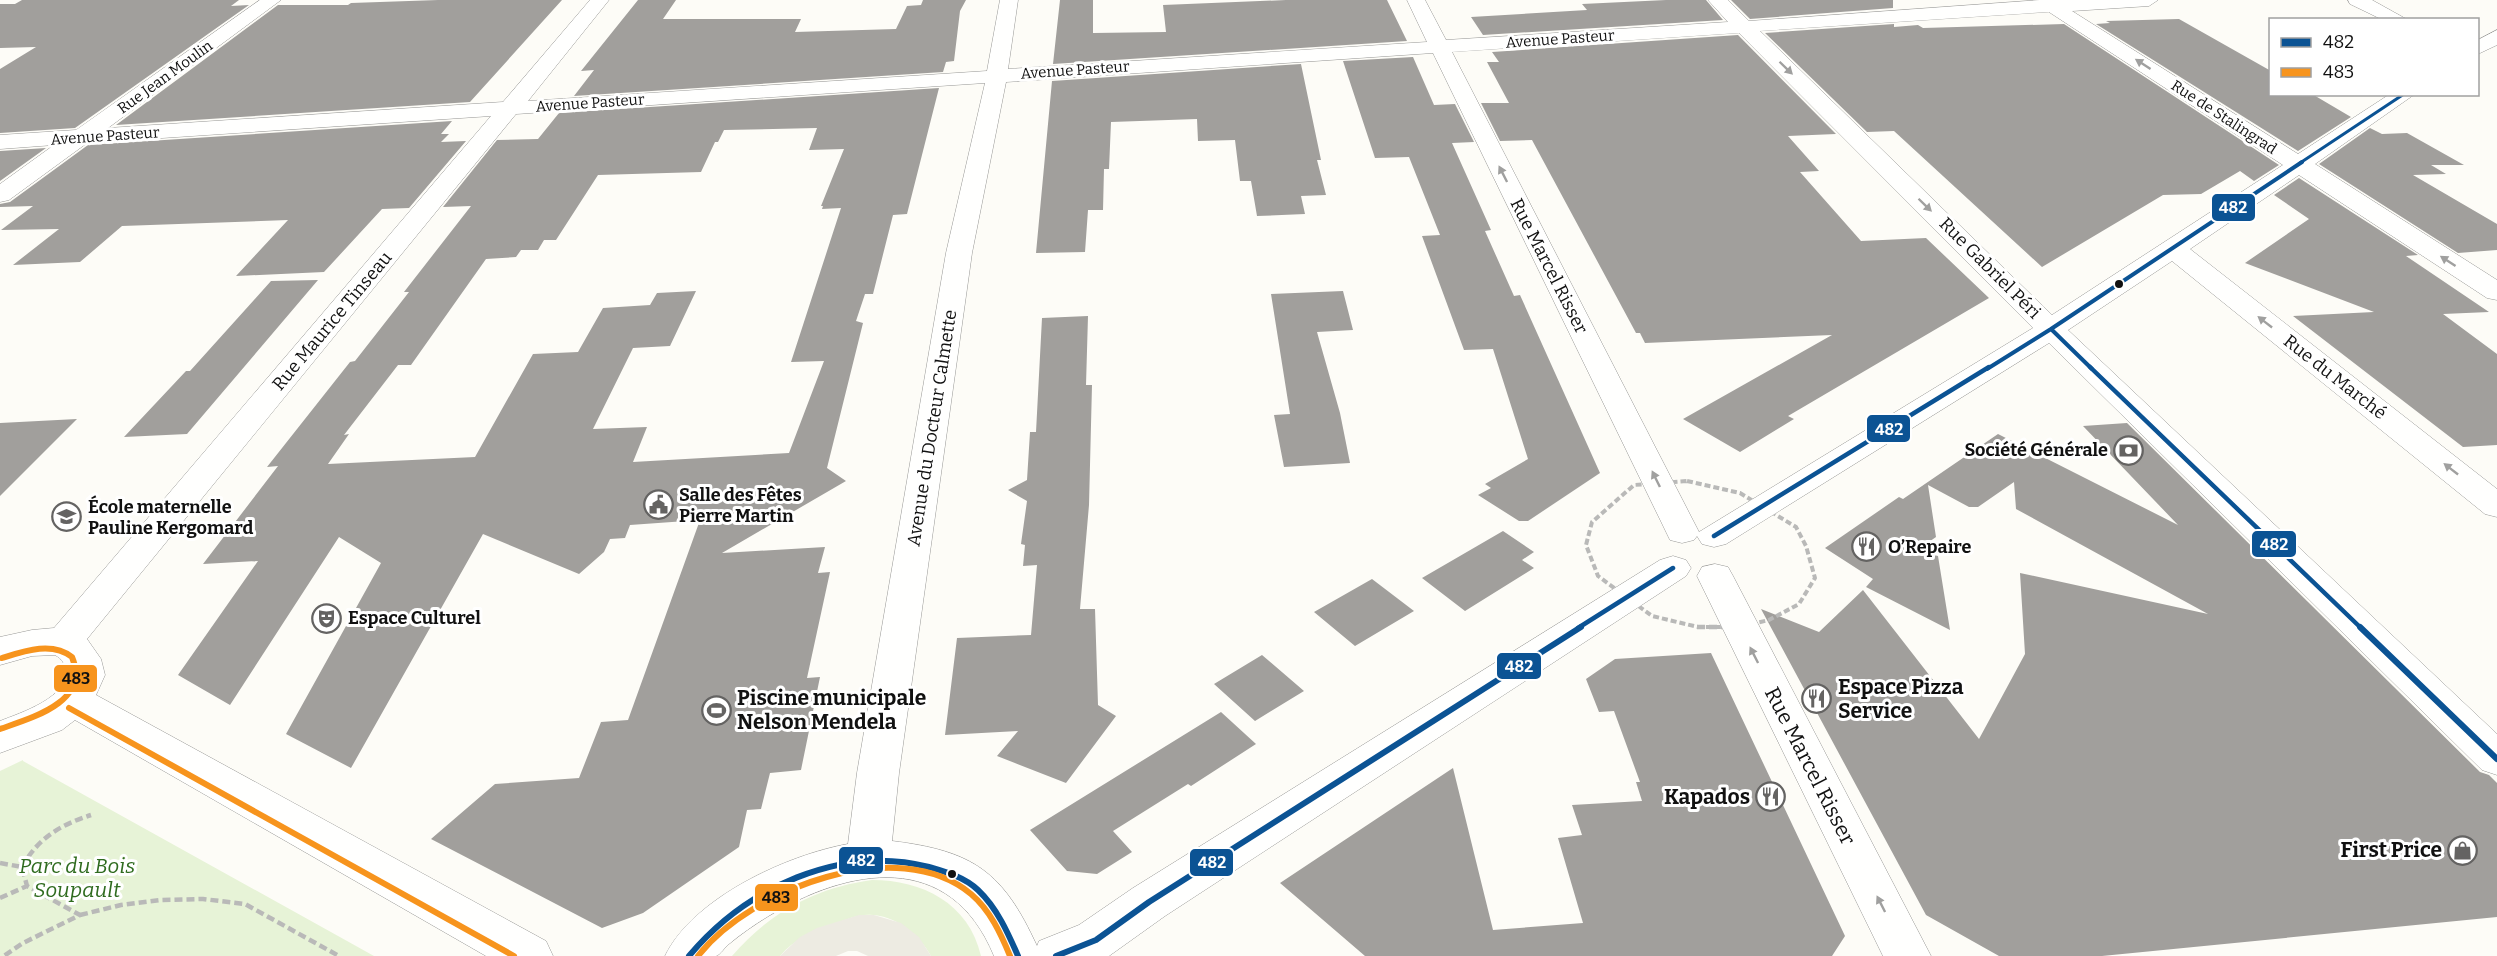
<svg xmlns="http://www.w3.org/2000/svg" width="2497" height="956" font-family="Bitter,serif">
<rect width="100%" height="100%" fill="#fdfcf7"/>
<path fill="#e7f3d7" d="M 23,760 L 23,761 L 374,956 L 0,956 L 0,771 Z
M 872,880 C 922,880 969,903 981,956 L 931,956 C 918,931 887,909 858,916 C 849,918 840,922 831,925 C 810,933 795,939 780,956 L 732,956 C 770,912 815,888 872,880 Z"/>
<path fill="#edebe2" d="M 859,915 L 874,915 L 901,923 L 919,937 L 931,956 L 868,956 L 857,951 L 848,951 L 836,956 L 780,956 L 800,937 L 817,928 Z"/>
<path fill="#a19f9c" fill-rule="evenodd" d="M 22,0 L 239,0 L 231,6 L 249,5 L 75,128 L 0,133 L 0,69 L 36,47 L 0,48 L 0,4 L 15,4 Z
M 438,0 L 562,0 L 470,102 L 116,125 L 278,5 L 348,5 L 351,3 Z
M 638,0 L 676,0 L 663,19 L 801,19 L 795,32 L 896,29 L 907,6 L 921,5 L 923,0 L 966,0 L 960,11 L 954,61 L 946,62 L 943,72 L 574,96 L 594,70 L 581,71 Z
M 1060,0 L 1093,0 L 1093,33 L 1166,32 L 1163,5 L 1286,0 L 1387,0 L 1407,41 L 1053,64 Z
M 1666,0 L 1706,0 L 1723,20 L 1483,35 L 1471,17 L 1587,10 L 1582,4 Z
M 1731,0 L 1893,0 L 1893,8 L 1750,19 Z
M 2179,19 L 2271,71 L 2271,94 L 2312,94 L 2351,117 L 2298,151 L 2096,24 L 2110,23 L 2106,21 Z
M 1894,24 L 1894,27 L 1918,25 L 1923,28 L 2064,24 L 2279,165 L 2254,181 L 2240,171 L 2201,194 L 2163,195 L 2042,267 L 1894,131 L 1867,132 L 1765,33 Z
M 1738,35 L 1836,134 L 1788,136 L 1819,171 L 1800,172 L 1861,241 L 1926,238 L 1989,298 L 1788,416 L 1794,419 L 1740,452 L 1683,419 L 1832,335 L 1645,343 L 1640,333 L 1636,333 L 1532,140 L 1500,141 L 1481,103 L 1509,103 L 1487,62 L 1499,62 L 1492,52 Z
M 1413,57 L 1434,105 L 1455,104 L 1474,142 L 1452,143 L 1491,230 L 1485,231 L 1514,296 L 1520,295 L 1600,473 L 1528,521 L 1519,521 L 1478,495 L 1491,488 L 1485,484 L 1528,459 L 1493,349 L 1464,350 L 1422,236 L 1440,235 L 1409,157 L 1375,158 L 1343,61 Z
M 1301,64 L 1321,160 L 1317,160 L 1326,195 L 1301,196 L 1305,214 L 1257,216 L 1251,181 L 1240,181 L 1235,140 L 1198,141 L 1197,119 L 1111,122 L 1109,169 L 1104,169 L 1103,210 L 1088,210 L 1085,252 L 1036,253 L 1052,81 Z
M 939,88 L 907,214 L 893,215 L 873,294 L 865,294 L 856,321 L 863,323 L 827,468 L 846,481 L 722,553 L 825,547 L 818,573 L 830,572 L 807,678 L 820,677 L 801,770 L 770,773 L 761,809 L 747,810 L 739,847 L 643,913 L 602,928 L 431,839 L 495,784 L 579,778 L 601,722 L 628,720 L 700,520 L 630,525 L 625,538 L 610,539 L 604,552 L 579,574 L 483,534 L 351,768 L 286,734 L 381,563 L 339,537 L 230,705 L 178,675 L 258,561 L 203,564 L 278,466 L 267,467 L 350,362 L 355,361 L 409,292 L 404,292 L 471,206 L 443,207 L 497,140 L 538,139 L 559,113 ZM 817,128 L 809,150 L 844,149 L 821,206 L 823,206 L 822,209 L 841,208 L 791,362 L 824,361 L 789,453 L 633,462 L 647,427 L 593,429 L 633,348 L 670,346 L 696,291 L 657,293 L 650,305 L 603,308 L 578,352 L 533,354 L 475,457 L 328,464 L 349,434 L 344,435 L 398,365 L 411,365 L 486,259 L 516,257 L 521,250 L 538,250 L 544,240 L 556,240 L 598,175 L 701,172 L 715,142 L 718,142 L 724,130 Z
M 452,121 L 441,134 L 449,134 L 441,142 L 466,141 L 409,208 L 382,209 L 324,272 L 236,276 L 288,220 L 122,226 L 80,262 L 13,265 L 59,229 L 1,230 L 33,206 L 0,207 L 0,204 L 10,202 L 88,145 Z
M 2370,128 L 2382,134 L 2407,133 L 2464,165 L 2431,165 L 2446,174 L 2413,175 L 2497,224 L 2497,250 L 2458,253 L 2319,164 Z
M 46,148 L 0,181 L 0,151 Z
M 2299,178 L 2418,255 L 2406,256 L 2489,312 L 2443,314 L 2497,354 L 2497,445 L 2463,447 L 2293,316 L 2374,312 L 2245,263 L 2309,219 L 2274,195 Z
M 318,280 L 187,434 L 124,437 L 186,371 L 190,371 L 271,281 Z
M 1343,291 L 1353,330 L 1317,332 L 1340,413 L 1350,463 L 1284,467 L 1274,415 L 1290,414 L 1271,294 Z
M 1088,316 L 1086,385 L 1092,385 L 1089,505 L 1080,609 L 1095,609 L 1098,705 L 1116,716 L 1066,783 L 997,756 L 1018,731 L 945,735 L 957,638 L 1031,635 L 1037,565 L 1023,566 L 1025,545 L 1021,544 L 1027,501 L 1008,490 L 1027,480 L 1030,432 L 1036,432 L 1042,318 Z
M 77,419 L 0,496 L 0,423 Z
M 2127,423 L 2480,772 L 2489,775 L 2497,783 L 2497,917 L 2102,956 L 1999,956 L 1926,915 L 1761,609 L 1819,632 L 1863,590 L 1979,739 L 2025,654 L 2020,573 L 2208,614 L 2016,509 L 2014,482 L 1978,507 L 1969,507 L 1928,485 L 1936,537 L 1916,551 L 1938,556 L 1950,630 L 1866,587 L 1873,579 L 1825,548 L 1899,497 L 1903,499 L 1998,434 L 2178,525 L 2083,426 Z
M 1503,531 L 1534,552 L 1522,560 L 1534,568 L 1465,611 L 1422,578 Z
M 1372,579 L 1414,611 L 1355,646 L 1314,612 Z
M 1711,653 L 1845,936 L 1832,956 L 1365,956 L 1280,883 L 1453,768 L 1493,930 L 1583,923 L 1558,838 L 1582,835 L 1572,805 L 1642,801 L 1636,782 L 1640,782 L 1614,711 L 1599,712 L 1586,679 L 1615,659 Z
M 1262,655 L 1304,691 L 1255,721 L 1214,684 Z
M 1221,712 L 1256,744 L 1191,786 L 1188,784 L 1113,831 L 1132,852 L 1097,874 L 1067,871 L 1030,830 Z"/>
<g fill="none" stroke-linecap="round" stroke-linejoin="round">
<defs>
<path id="minor" d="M 260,0 L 281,0 L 108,128 L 503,102 L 590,0 L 609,0 L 528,101 L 987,71 L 1000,0 L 1018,0 L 1008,69 L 1427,42 L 1407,0 L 1425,0 L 1446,40 L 1728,22 L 1708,0 L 1728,0 L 1749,21 L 2040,0 L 2158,0 L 2149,6 L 2072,11 L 2298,154 L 2390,94 L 2415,94 L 2315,164 L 2497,280 L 2497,300 L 2487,298 L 2299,175 L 2190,249 L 2497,489 L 2497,517 L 2485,514 L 2172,261 L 2068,330 L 2497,734 L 2497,775 L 2482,770 L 2049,343 L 1726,544 L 1714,547 L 1702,544 L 1697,536 L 1694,540 L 1682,543 L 1670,540 L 1433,53 L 1006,82 L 972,253 L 899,773 L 892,841 C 974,851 1003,872 1037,946 L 1039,941 L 1079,925 L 1133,888 L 1660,560 L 1673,556 L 1686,560 L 1691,568 L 1686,576 L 1165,916 L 1109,956 L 994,956 C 950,849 849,867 767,917 C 754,925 741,934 729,944 C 725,947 720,955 716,956 C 705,956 678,956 665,956 C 693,898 787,855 848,844 L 857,773 L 946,253 L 985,83 L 516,114 L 87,639 L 101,659 L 105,675 L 96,695 L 546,941 L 553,956 L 486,956 L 75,720 L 62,730 L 0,753 L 0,721 C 20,713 71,697 65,669 C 64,662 62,659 55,655 L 32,656 L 0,665 L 0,637 L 32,630 L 54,628 L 491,116 L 87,143 L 9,200 L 0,202 L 0,184 L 54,145 L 0,149 L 0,135 L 76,130 ZM 2049,12 L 2283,165 L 2052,315 L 1760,31 ZM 1739,33 L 2033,328 L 1699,532 L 1452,52 Z
M 2348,0 L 2372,0 L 2408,20 L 2383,20 L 2350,4 Z
M 2497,30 L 2497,45 L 2478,54 L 2478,40 Z
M 1715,564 L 1728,567 L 1733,576 L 1931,956 L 1883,956 L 1697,576 L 1702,567 Z"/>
</defs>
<use href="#minor" stroke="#979795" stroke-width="1"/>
<path stroke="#b9b9b8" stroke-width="4" stroke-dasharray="6 3" stroke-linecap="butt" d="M 1687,481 L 1740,493 L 1796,527 L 1806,546 L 1815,578 L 1799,604 L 1769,620 L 1739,627 L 1698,627 L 1652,616 L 1598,576 L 1586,545 L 1592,522 L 1634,485 Z"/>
<path stroke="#b9b9b8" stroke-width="4.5" stroke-dasharray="8 4" stroke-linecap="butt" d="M 1697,627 L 1740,627
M 0,863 L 22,867 L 27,886 L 80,915 L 23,943 L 4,956
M 22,867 C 38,838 60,825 91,815
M 0,898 L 27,886
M 80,915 L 121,905 L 160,900 L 203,899 L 245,904 L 339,956"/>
<use href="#minor" fill="#fffffe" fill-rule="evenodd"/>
<defs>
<path id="bus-1-far3" d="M 2300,163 L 2404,94"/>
<path id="bus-1-far2" d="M 2051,329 L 2092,369
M 1987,369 L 2051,329 L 2302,162"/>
<path id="bus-1-far1" d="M 2090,367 L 2361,628
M 1714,536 L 1989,367
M 1578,628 L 1673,568"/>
<path id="bus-1" d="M 2360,627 L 2497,759
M 689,956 C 746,888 840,844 929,867 C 946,872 964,877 978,890 C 997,908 1008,933 1018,956
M 1056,956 L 1096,940 L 1149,902 L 1581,627"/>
<path id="bus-2" d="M 69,708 L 514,956
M 0,729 C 31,718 91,702 72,657 C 52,641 24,651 2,658
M 698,956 C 750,889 898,833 971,894 C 990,910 1001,934 1010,956"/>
</defs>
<use href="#bus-1-far3" stroke="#fff" stroke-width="6"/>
<use href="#bus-1-far2" stroke="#fff" stroke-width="8"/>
<use href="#bus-1-far1" stroke="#fff" stroke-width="9"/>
<use href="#bus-1" stroke="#fff" stroke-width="10"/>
<use href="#bus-2" stroke="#fff" stroke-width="10"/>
<use href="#bus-1-far3" stroke="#0b5394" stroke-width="3"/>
<use href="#bus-1-far2" stroke="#0b5394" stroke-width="4"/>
<use href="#bus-1-far1" stroke="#0b5394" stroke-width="4.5"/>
<use href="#bus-1" stroke="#0b5394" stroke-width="6"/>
<use href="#bus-2" stroke="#f7941d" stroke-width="6"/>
</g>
<defs><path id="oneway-solid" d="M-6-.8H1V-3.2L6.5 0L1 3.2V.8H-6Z" transform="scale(1.5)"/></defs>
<g fill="#a0a09f">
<use href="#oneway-solid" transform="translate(2143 64) rotate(-147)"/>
<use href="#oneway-solid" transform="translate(1786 68) rotate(44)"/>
<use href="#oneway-solid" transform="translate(1503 174) rotate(-117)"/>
<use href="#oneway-solid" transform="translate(1925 205) rotate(44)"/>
<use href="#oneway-solid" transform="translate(2448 261) rotate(-147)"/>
<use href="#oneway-solid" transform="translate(2265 322) rotate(-142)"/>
<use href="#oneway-solid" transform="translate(2451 469) rotate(-142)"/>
<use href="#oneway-solid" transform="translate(1656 479) rotate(-116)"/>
<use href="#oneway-solid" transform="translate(1754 655) rotate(-117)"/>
<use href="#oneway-solid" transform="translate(1881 904) rotate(-117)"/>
</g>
<defs>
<symbol id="bank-ring" viewBox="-11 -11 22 22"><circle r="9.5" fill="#fff" stroke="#646362" stroke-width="1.5"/><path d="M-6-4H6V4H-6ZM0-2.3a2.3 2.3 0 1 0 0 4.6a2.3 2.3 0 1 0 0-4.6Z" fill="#646362"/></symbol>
<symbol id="civic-ring" viewBox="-11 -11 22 22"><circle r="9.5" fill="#fff" stroke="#646362" stroke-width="1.5"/><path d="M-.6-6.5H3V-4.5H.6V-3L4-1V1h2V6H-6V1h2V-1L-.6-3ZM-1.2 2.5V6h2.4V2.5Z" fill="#646362"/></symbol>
<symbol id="school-ring" viewBox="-11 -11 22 22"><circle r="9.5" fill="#fff" stroke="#646362" stroke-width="1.5"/><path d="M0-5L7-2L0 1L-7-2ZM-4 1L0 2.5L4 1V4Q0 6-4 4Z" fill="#646362"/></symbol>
<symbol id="restaurant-ring" viewBox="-11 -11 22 22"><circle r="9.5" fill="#fff" stroke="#646362" stroke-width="1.5"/><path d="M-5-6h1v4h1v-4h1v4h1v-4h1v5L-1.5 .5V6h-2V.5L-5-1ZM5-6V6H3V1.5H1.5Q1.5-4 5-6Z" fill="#646362"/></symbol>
<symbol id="theatre-ring" viewBox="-11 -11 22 22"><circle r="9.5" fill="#fff" stroke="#646362" stroke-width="1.5"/><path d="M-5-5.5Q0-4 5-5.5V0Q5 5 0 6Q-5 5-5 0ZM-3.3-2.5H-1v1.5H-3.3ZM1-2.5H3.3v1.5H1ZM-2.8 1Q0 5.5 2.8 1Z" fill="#646362"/></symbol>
<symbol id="stadium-ring" viewBox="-11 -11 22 22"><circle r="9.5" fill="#fff" stroke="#646362" stroke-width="1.5"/><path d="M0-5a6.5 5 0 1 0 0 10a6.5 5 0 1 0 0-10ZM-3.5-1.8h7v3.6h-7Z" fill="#646362"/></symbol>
<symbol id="shop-ring" viewBox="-11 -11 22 22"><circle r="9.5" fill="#fff" stroke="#646362" stroke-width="1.5"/><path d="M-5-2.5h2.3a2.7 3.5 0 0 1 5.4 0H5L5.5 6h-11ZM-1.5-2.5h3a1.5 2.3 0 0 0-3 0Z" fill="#646362"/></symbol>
</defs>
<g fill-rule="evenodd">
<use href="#bank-ring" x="2112" y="434" width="33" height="33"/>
<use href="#civic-ring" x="642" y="488" width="33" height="33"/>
<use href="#school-ring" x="50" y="500" width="33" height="33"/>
<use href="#restaurant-ring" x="1850" y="530" width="33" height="33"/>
<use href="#theatre-ring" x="310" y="602" width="33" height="33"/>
<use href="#restaurant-ring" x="1800" y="682" width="33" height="33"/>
<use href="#stadium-ring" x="700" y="694" width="33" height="33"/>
<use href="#restaurant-ring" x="1754" y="780" width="33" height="33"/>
<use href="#shop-ring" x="2446" y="834" width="33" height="33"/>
</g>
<g fill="#111" stroke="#fff" stroke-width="2">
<circle cx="2119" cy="284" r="5"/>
<circle cx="952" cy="874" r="5"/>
</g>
<g text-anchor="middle" stroke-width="6" stroke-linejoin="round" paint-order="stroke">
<g font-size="15" fill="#111" stroke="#fff">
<text transform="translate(1560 39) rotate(-4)" y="5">Avenue Pasteur</text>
<text transform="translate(1075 70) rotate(-4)" y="5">Avenue Pasteur</text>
<text transform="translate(165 77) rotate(-36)" y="5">Rue Jean Moulin</text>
<text transform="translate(590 103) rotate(-4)" y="5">Avenue Pasteur</text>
<text transform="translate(2224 117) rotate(33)" y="5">Rue de Stalingrad</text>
<text transform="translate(105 136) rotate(-4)" y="5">Avenue Pasteur</text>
</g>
<g font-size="18" fill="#111" stroke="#fff">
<text transform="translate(1549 266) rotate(63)" y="6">Rue Marcel Risser</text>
<text transform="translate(1990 268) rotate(45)" y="6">Rue Gabriel Péri</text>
<text transform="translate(332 321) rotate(-50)" y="6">Rue Maurice Tinseau</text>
<text transform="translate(2335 377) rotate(38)" y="6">Rue du Marché</text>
<text transform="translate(932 428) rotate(-81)" y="6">Avenue du Docteur Calmette</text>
</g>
<g font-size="18" font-weight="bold" fill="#111" stroke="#fff" text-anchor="start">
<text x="2108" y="456" text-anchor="end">Société Générale</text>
<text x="679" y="501">Salle des Fêtes<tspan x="679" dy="21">Pierre Martin</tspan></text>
<text x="88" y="513">École maternelle<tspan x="88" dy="21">Pauline Kergomard</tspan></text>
<text x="1888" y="553">O’Repaire</text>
<text x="348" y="624">Espace Culturel</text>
</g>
<g font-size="21" font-weight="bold" fill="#111" stroke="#fff" text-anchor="start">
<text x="1838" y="694">Espace Pizza<tspan x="1838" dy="24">Service</tspan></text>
<text x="737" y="705">Piscine municipale<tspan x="737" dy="24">Nelson Mendela</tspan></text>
<text x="1750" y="804" text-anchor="end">Kapados</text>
<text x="2442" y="857" text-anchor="end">First Price</text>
</g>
<g font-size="21" fill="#111" stroke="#fff">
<text transform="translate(1810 766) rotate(63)" y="7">Rue Marcel Risser</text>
</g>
<g font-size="21" font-style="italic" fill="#2f6b1f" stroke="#fff">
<text x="77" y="873">Parc du Bois<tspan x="77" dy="24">Soupault</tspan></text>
</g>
</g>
<g stroke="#fff" stroke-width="2">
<rect x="2211" y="193" width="45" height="29" rx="6" fill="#0b5394"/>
<rect x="1866" y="414" width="45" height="29" rx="6" fill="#0b5394"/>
<rect x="2251" y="530" width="46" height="28" rx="6" fill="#0b5394"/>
<rect x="1496" y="652" width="46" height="28" rx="6" fill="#0b5394"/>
<rect x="53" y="664" width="45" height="29" rx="6" fill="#f7941d"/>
<rect x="838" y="846" width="46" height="29" rx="6" fill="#0b5394"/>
<rect x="1189" y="848" width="45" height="29" rx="6" fill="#0b5394"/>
<rect x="754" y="883" width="45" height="29" rx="6" fill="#f7941d"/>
</g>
<g font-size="16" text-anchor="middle" font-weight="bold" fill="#fff">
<text x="2233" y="213">482</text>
<text x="1889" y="435">482</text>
<text x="2274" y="550">482</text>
<text x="1519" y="672">482</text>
<text x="861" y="866">482</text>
<text x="1212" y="868">482</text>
</g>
<g font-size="16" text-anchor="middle" font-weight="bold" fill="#111">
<text x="76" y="684">483</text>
<text x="776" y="903">483</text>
</g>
<rect x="2269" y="18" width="210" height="78" fill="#ffffff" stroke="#a0a0a0" stroke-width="1.5"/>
<rect x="2281" y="38" width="30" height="9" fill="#0b5394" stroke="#a0a0a0" stroke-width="1.5"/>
<text x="2323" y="48" font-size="18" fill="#111111">482</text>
<rect x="2281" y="68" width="30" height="9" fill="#f7941d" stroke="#a0a0a0" stroke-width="1.5"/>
<text x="2323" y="78" font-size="18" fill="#111111">483</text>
</svg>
